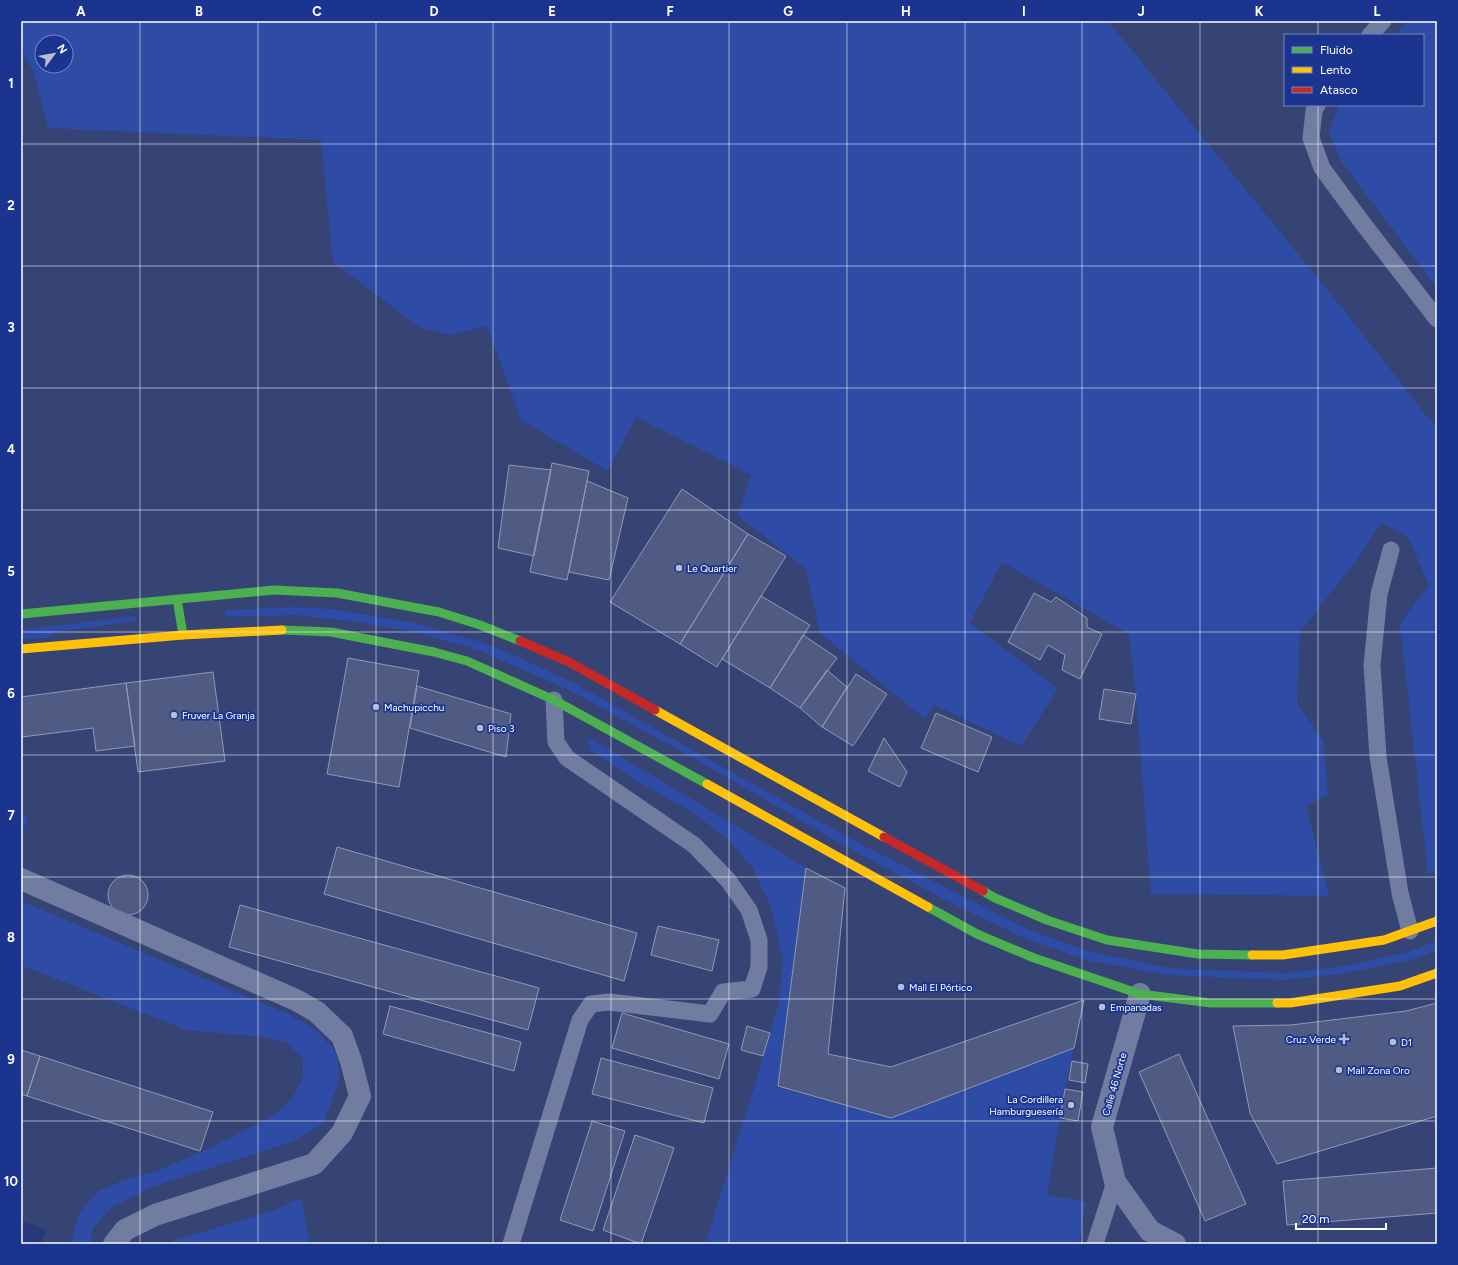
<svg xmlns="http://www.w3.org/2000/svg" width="1458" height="1265" font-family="Figtree,sans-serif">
<rect width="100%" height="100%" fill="#354375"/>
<path fill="#2e4ba6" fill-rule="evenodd" d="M 21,21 L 1108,21 L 1339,304 L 1437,429 L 1437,870 L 1428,874 L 1400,624 L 1429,585 L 1408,537 L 1381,523 L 1355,562 L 1300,632 L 1297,704 L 1323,740 L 1328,795 L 1306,806 L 1329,896 L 1151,894 L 1136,694 L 1129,634 L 1002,562 L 970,623 L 1058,689 L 1021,746 L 934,705 L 925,719 L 820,633 L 806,569 L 738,516 L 751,475 L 636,417 L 608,471 L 521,420 L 487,326 L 451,335 L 419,327 L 333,262 L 321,140 L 48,128 L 33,70 L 21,51 ZM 42,42 L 66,42 L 66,66 L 42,66 Z
M 1407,21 L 1437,21 L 1437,288 L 1341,161 L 1329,133 L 1339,105 L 1423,105 L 1423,35 L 1396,35 Z
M 294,607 L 332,609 L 414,623 L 481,642 L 509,653 L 574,683 L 851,839 L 1029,930 L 1088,951 L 1169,968 L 1285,973 L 1338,967 L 1408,952 L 1437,941 L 1437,950 L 1414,959 L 1340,974 L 1285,980 L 1167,975 L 1086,960 L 1024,938 L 945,900 L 847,847 L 693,758 L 571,691 L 478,650 L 418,633 L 357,622 L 296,615 L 226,617 L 226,610 Z
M 136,616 L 137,621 L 55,632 L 48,638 L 21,639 L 21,630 Z
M 588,737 L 806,868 L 778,1086 L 765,1084 L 891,1118 L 1074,1048 L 1065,1089 L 1047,1195 L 1086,1202 L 1079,1241 L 1077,1244 L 705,1244 L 756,1082 L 779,1002 L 783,960 L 771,907 L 752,867 L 726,837 L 688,810 L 635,780 L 590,750 Z
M 21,813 L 29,816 L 21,837 Z
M 21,901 L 288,1014 L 315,1029 L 336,1052 L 338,1064 L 339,1082 L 323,1124 L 292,1142 L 152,1187 L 112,1207 L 93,1228 L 90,1244 L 71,1244 L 79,1213 L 97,1192 L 119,1182 L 159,1170 L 214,1146 L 278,1113 L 293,1097 L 303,1077 L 303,1060 L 287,1042 L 263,1037 L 186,1030 L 21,965 Z
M 301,1198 L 310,1244 L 168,1244 L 172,1241 L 272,1211 Z"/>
<path fill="#26397d" d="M 21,1221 L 46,1229 L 41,1244 L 31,1244 L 21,1241 Z"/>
<path fill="#4f5b83" stroke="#9199b6" d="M 552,463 L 589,471 L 567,580 L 530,572 Z
M 509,465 L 551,470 L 534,556 L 498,548 Z
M 587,481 L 628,498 L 609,580 L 569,572 Z
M 682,489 L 748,534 L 680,644 L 610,602 Z
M 748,534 L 786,556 L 717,667 L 680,644 Z
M 1034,593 L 1051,602 L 1056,597 L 1087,618 L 1087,627 L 1102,634 L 1080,679 L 1062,670 L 1065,655 L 1048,645 L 1040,660 L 1008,642 Z
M 761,596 L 810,625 L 770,688 L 722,659 Z
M 803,635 L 837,658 L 800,708 L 770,688 Z
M 348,658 L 419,671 L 399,787 L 327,774 Z
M 827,670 L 847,687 L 822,727 L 800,708 Z
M 213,672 L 225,761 L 138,772 L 126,683 Z
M 856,674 L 887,694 L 853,746 L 822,727 Z
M 126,683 L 135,746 L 96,751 L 93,728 L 22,737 L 21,726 L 21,697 Z
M 417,686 L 511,714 L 506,757 L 410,728 Z
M 1104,689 L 1136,694 L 1131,724 L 1099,719 Z
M 936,713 L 992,737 L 978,772 L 921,748 Z
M 884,738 L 907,772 L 900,787 L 868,771 Z
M 337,847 L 637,933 L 624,981 L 324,894 Z
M 806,868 L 845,888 L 828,1054 L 891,1067 L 1084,1000 L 1074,1048 L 891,1118 L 778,1086 Z
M108 895a20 20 0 1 1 40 0a20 20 0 1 1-40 0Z
M 240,905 L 539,988 L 528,1030 L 229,947 Z
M 658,926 L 719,940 L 712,971 L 651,955 Z
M 1437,1003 L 1437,1116 L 1277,1164 L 1250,1113 L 1233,1026 L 1291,1025 L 1406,1011 Z
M 390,1006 L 521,1042 L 514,1071 L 383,1034 Z
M 622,1013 L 729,1044 L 719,1079 L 612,1048 Z
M 747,1026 L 770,1033 L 763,1056 L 741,1050 Z
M 21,1050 L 40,1056 L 27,1096 L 21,1094 Z
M 1179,1054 L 1246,1204 L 1205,1221 L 1139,1072 Z
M 40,1056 L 213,1112 L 200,1151 L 27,1096 Z
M 601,1058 L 713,1088 L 704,1123 L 592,1094 Z
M 1072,1061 L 1088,1064 L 1085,1083 L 1069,1080 Z
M 1065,1089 L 1083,1092 L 1078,1121 L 1060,1118 Z
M 592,1121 L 625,1131 L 593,1231 L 560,1220 Z
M 635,1135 L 674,1148 L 641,1244 L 603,1230 Z
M 1437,1168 L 1437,1213 L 1287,1225 L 1283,1181 Z"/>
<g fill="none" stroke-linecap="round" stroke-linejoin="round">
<path stroke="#717da0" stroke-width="17" d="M 1370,35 L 1383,21
M 1317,105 L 1314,111 L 1311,138 L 1322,168 L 1361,221 L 1437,319
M 1391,550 L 1379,594 L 1372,665 L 1378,757 L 1400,893 L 1410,931
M 511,1244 L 580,1020 L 591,1004 L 609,1002 L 710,1014 L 723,992 L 752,989 L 759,967 L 759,940 L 749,910 L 728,880 L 694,845 L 567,758 L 556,742 L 554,700
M 1095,1244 L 1115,1182"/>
<path stroke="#717da0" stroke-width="22" d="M 21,879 L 296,1000 L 317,1012 L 342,1036 L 351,1061 L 360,1096 L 342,1133 L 314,1164 L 155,1215 L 125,1230 L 114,1244
M 1140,994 L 1102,1127 L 1115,1182 L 1150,1231 L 1175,1244"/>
<path stroke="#4caf50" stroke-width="9" d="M 177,599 L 183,635
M 21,614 L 274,590 L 337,593 L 439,612 L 480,625 L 520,641
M 282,630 L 331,632 L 434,652 L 467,661 L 554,700 L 707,784
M 983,891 L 995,898 L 1047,920 L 1107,940 L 1198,954 L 1252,955
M 928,907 L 977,934 L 1034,958 L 1140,994 L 1211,1003 L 1277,1003"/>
<path stroke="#ffc107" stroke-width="9" d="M 21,649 L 183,635 L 282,630
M 655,710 L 884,837
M 707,784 L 928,907
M 1252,955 L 1283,955 L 1384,940 L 1437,921
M 1277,1003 L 1290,1003 L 1400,986 L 1437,973"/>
<path stroke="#c62828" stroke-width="9" d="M 520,641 L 569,662 L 655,710
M 884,837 L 983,891"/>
</g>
<path fill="none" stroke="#fff" stroke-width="1" stroke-opacity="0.55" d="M 140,21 L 140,1244M 258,21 L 258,1244M 376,21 L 376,1244M 493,21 L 493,1244M 611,21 L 611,1244M 729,21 L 729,1244M 847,21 L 847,1244M 965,21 L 965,1244M 1082,21 L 1082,1244M 1200,21 L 1200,1244M 1318,21 L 1318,35M 1318,105 L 1318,1244M 21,144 L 1437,144M 21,266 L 1437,266M 21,388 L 1437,388M 21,510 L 1437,510M 21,632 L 1437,632M 21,755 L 1437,755M 21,877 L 1437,877M 21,999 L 1437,999M 21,1121 L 1437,1121"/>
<g fill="#b8bdcf" stroke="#1a3490" stroke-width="1.5">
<circle cx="679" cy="568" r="4"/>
<circle cx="376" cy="707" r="4"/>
<circle cx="174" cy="715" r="4"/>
<circle cx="480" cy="728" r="4"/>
<circle cx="901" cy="987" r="4"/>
<circle cx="1102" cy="1007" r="4"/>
<path d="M1342 1033h4v4h4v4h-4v4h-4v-4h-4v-4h4z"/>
<circle cx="1393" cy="1042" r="4"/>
<circle cx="1339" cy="1070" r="4"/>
<circle cx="1071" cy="1105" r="4"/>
</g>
<g text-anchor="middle" stroke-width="3.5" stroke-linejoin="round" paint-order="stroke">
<g font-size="10" fill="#fff" stroke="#1a3490" text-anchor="start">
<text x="687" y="572">Le Quartier</text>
<text x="384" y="711">Machupicchu</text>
<text x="182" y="719">Fruver La Granja</text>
<text x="488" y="732">Piso 3</text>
<text x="909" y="991">Mall El Pórtico</text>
<text x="1110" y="1011">Empanadas</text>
<text x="1336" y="1043" text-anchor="end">Cruz Verde</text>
<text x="1401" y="1046">D1</text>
<text x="1347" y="1074">Mall Zona Oro</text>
<text x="1063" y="1103" text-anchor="end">La Cordillera<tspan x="1063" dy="12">Hamburguesería</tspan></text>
</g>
<g font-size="10" fill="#fff" stroke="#1a3490">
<text transform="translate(1114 1084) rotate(-74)" y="4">Calle 46 Norte</text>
</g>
</g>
<rect width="1458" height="1265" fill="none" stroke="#1a3490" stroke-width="44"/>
<rect x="1284" y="34" width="140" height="72" fill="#1a3490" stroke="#7685bc"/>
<rect x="1292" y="47" width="20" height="6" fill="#4caf50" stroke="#7685bc"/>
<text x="1320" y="54" font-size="12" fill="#ffffff">Fluido</text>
<rect x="1292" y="67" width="20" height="6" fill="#ffc107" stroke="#7685bc"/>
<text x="1320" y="74" font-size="12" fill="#ffffff">Lento</text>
<rect x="1292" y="87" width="20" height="6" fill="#c62828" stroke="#7685bc"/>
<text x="1320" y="94" font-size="12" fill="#ffffff">Atasco</text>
<g transform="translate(54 54) rotate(58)"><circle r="19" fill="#1a3490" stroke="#7685bc"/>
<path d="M0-3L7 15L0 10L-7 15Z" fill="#b8bdcf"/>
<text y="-6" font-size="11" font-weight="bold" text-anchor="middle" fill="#ffffff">N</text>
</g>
<path d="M1296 1223v6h90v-6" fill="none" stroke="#ffffff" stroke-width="2"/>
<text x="1302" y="1223" font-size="12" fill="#ffffff" stroke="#1a3490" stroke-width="3" paint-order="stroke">20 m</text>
<rect x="22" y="22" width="1414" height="1221" fill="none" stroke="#fff" stroke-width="1.5"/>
<g font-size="13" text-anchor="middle" font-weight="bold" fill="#fff">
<text x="81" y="16">A</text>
<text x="199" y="16">B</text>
<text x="317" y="16">C</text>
<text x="434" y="16">D</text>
<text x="552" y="16">E</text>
<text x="670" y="16">F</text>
<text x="788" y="16">G</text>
<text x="906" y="16">H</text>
<text x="1024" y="16">I</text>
<text x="1141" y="16">J</text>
<text x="1259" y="16">K</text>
<text x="1377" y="16">L</text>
<text x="11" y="88">1</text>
<text x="11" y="210">2</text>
<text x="11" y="332">3</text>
<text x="11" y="454">4</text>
<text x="11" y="576">5</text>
<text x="11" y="698">6</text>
<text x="11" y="820">7</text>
<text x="11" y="942">8</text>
<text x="11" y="1064">9</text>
<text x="11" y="1186">10</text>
</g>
</svg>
